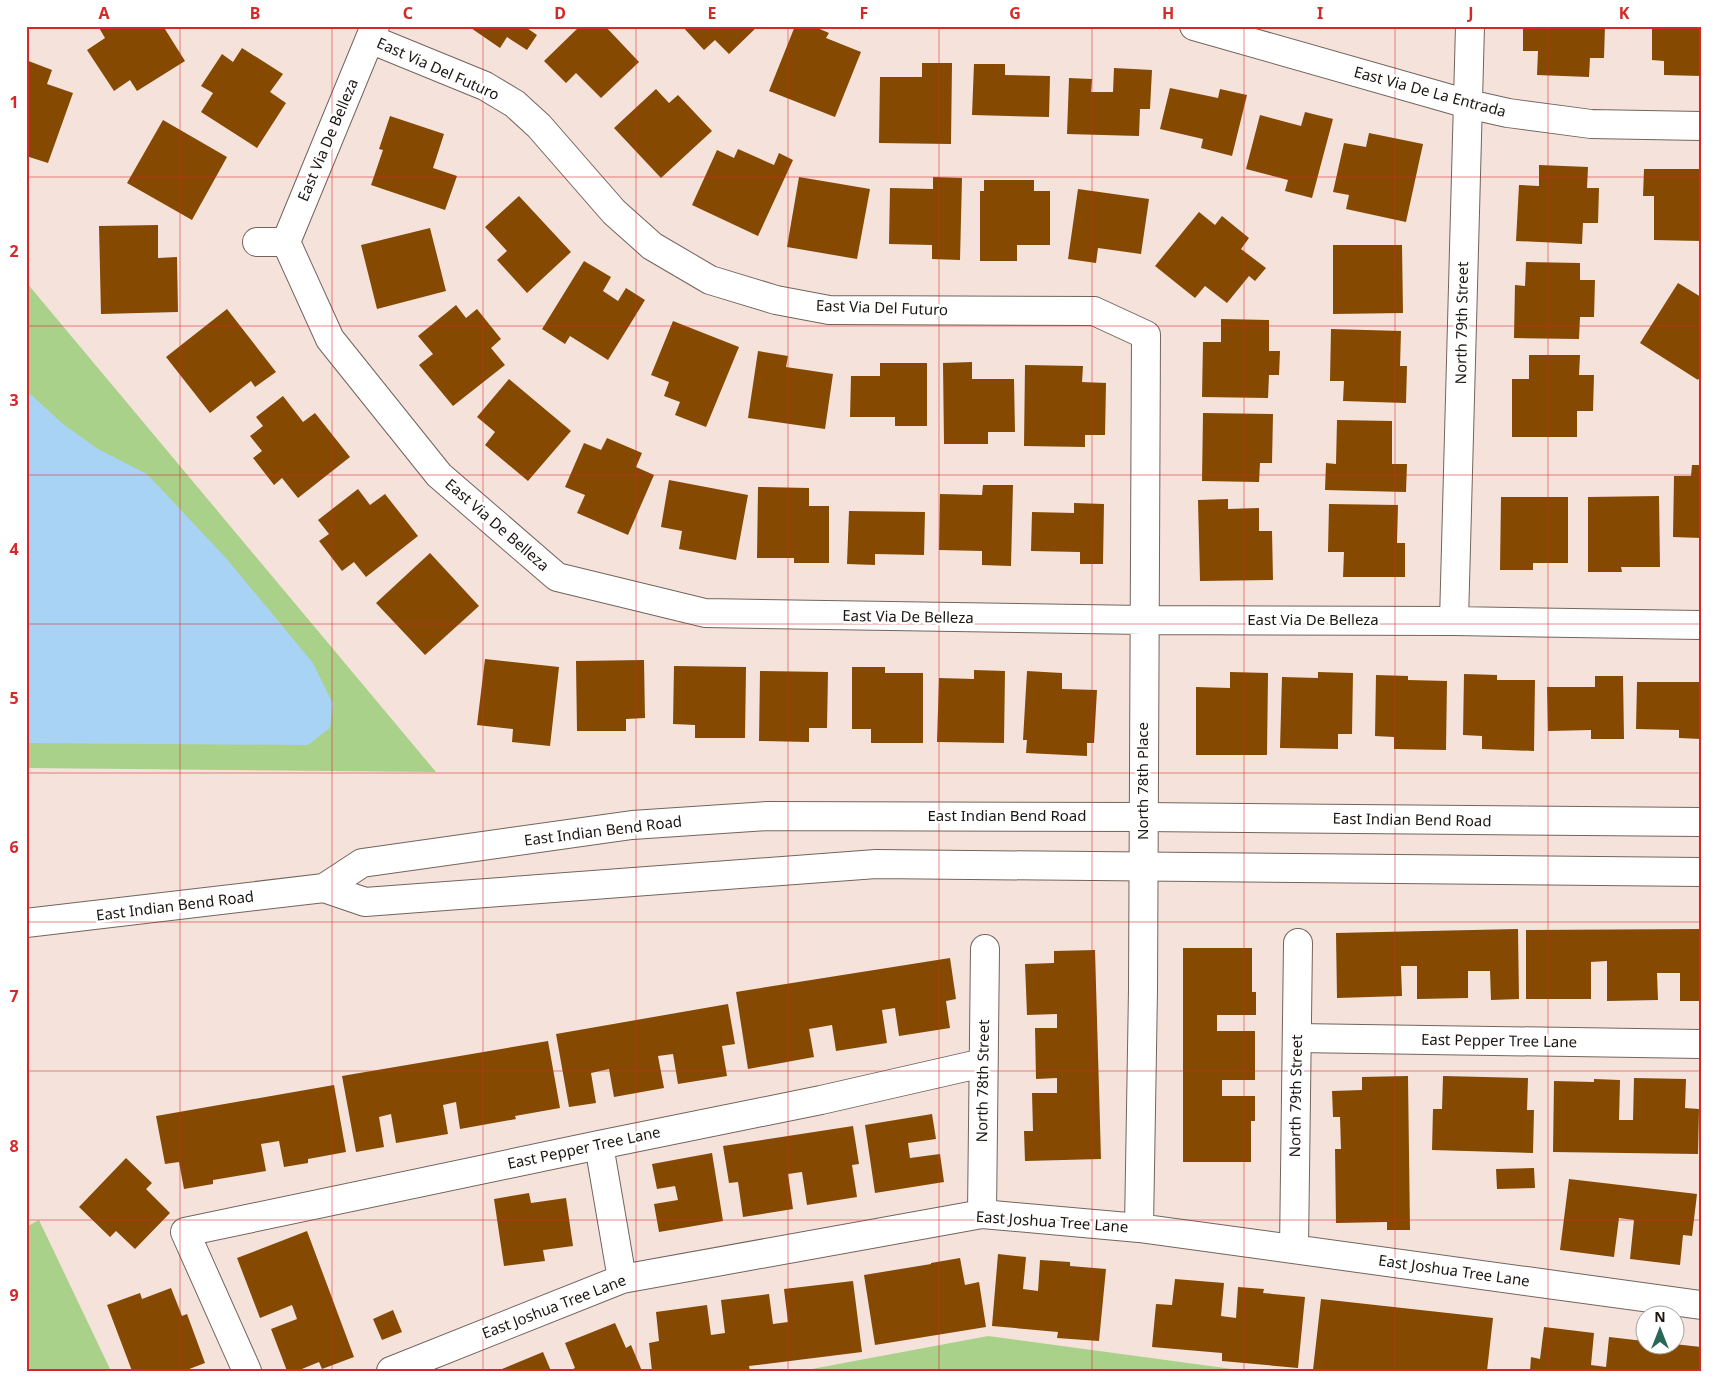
<svg xmlns="http://www.w3.org/2000/svg" width="1727" height="1397" font-family="'Noto Sans',sans-serif">
<rect width="100%" height="100%" fill="#f5e3db"/>
<path fill="#a9d189" d="M 26,282 L 436,772 L 26,768 Z
M 39,1220 L 111,1371 L 26,1371 L 26,1227 Z
M 988,1336 L 1247,1371 L 801,1371 Z"/>
<path fill="#a8d3f4" d="M 26,390 L 63,424 L 98,449 L 147,474 L 226,558 L 313,663 L 333,704 L 330,728 L 308,745 L 26,743 Z"/>
<path fill="#854901" d="M 98,26 L 163,26 L 185,61 L 137,91 L 130,80 L 114,91 L 87,50 L 105,38 Z
M 468,26 L 524,26 L 537,35 L 527,50 L 507,37 L 500,48 Z
M 580,26 L 605,26 L 639,62 L 601,98 L 576,73 L 566,83 L 544,61 Z
M 682,26 L 758,26 L 729,54 L 715,40 L 704,50 Z
M 795,26 L 813,26 L 829,33 L 826,38 L 861,52 L 835,117 L 769,91 Z
M 1523,26 L 1605,26 L 1604,58 L 1590,58 L 1589,77 L 1537,75 L 1538,51 L 1523,51 Z
M 1652,26 L 1701,26 L 1701,76 L 1664,75 L 1664,61 L 1652,60 Z
M 242,48 L 283,74 L 270,92 L 286,103 L 257,148 L 201,112 L 213,93 L 201,86 L 222,54 L 233,62 Z
M 26,60 L 52,70 L 47,84 L 73,93 L 48,163 L 26,156 Z
M 922,63 L 952,63 L 951,144 L 879,143 L 880,77 L 922,77 Z
M 974,64 L 1005,64 L 1005,75 L 1050,76 L 1049,117 L 972,115 Z
M 1114,68 L 1152,70 L 1150,109 L 1140,109 L 1139,136 L 1067,134 L 1069,78 L 1092,79 L 1091,92 L 1113,92 Z
M 1170,88 L 1218,98 L 1220,89 L 1247,95 L 1232,156 L 1201,148 L 1203,139 L 1160,129 Z
M 656,89 L 669,103 L 678,95 L 712,131 L 661,178 L 614,128 Z
M 1305,112 L 1333,119 L 1312,198 L 1285,191 L 1288,180 L 1246,169 L 1260,115 L 1301,126 Z
M 390,116 L 444,134 L 433,168 L 457,176 L 445,210 L 371,185 L 383,150 L 379,149 Z
M 163,120 L 227,157 L 192,220 L 127,183 Z
M 1369,133 L 1423,144 L 1406,222 L 1346,209 L 1349,195 L 1333,192 L 1344,143 L 1366,147 Z
M 738,149 L 774,165 L 779,153 L 793,160 L 758,236 L 692,205 L 717,150 L 734,158 Z
M 1539,165 L 1588,167 L 1587,188 L 1599,188 L 1598,223 L 1583,223 L 1582,244 L 1516,241 L 1519,185 L 1539,186 Z
M 1644,169 L 1701,169 L 1701,241 L 1654,240 L 1654,196 L 1643,196 Z
M 799,177 L 870,189 L 857,259 L 787,247 Z
M 933,177 L 962,178 L 960,260 L 932,259 L 932,245 L 889,244 L 890,188 L 933,189 Z
M 984,180 L 1034,180 L 1034,191 L 1050,191 L 1050,245 L 1017,245 L 1017,261 L 980,261 L 980,191 L 984,191 Z
M 1078,189 L 1149,199 L 1141,254 L 1098,248 L 1096,263 L 1068,259 Z
M 519,196 L 571,252 L 527,293 L 497,260 L 507,251 L 485,227 Z
M 1199,212 L 1215,225 L 1222,216 L 1249,238 L 1241,249 L 1266,268 L 1255,281 L 1249,276 L 1227,303 L 1205,286 L 1195,298 L 1155,266 Z
M 158,225 L 158,258 L 177,257 L 178,312 L 101,314 L 99,226 Z
M 430,228 L 446,291 L 377,309 L 361,245 Z
M 1333,245 L 1402,245 L 1403,313 L 1333,314 Z
M 584,261 L 611,277 L 603,291 L 618,301 L 626,288 L 645,300 L 608,360 L 570,336 L 565,344 L 542,329 Z
M 1526,262 L 1580,263 L 1580,280 L 1595,280 L 1594,317 L 1580,317 L 1579,339 L 1514,338 L 1515,285 L 1525,286 Z
M 1678,283 L 1701,297 L 1701,375 L 1698,380 L 1640,343 Z
M 456,305 L 466,318 L 477,309 L 501,339 L 491,348 L 505,365 L 453,406 L 419,365 L 433,354 L 418,336 Z
M 227,309 L 276,372 L 255,387 L 251,381 L 210,413 L 166,357 Z
M 1221,319 L 1269,320 L 1269,351 L 1280,351 L 1279,375 L 1269,375 L 1268,398 L 1202,397 L 1203,342 L 1221,342 Z
M 673,321 L 739,347 L 706,427 L 675,415 L 680,402 L 664,396 L 669,382 L 651,375 Z
M 1331,329 L 1401,331 L 1400,366 L 1407,366 L 1406,403 L 1343,401 L 1344,381 L 1330,381 Z
M 758,351 L 788,356 L 786,367 L 833,374 L 825,429 L 748,418 Z
M 1529,355 L 1580,355 L 1579,375 L 1594,375 L 1593,411 L 1577,411 L 1577,437 L 1512,437 L 1512,379 L 1529,379 Z
M 972,362 L 972,379 L 1014,379 L 1015,432 L 988,432 L 988,444 L 944,444 L 943,363 Z
M 880,363 L 927,363 L 927,426 L 895,426 L 895,417 L 850,417 L 851,376 L 880,376 Z
M 1025,365 L 1083,366 L 1082,382 L 1106,383 L 1105,435 L 1085,435 L 1085,447 L 1024,446 Z
M 509,379 L 571,431 L 528,481 L 485,445 L 495,432 L 477,417 Z
M 283,396 L 303,422 L 315,413 L 350,457 L 298,498 L 282,478 L 274,485 L 253,458 L 262,451 L 250,436 L 263,426 L 256,417 Z
M 1203,413 L 1273,414 L 1272,463 L 1260,463 L 1259,482 L 1202,481 Z
M 1337,420 L 1392,421 L 1392,464 L 1407,464 L 1406,492 L 1325,490 L 1326,463 L 1336,464 Z
M 607,438 L 642,453 L 636,467 L 654,475 L 628,535 L 577,513 L 585,495 L 565,487 L 584,443 L 601,450 Z
M 1692,465 L 1701,465 L 1701,538 L 1673,537 L 1674,476 L 1691,476 Z
M 669,480 L 748,495 L 736,560 L 679,549 L 682,531 L 661,527 Z
M 983,485 L 1013,485 L 1011,566 L 982,565 L 982,551 L 939,550 L 940,494 L 982,495 Z
M 758,487 L 809,488 L 809,506 L 829,506 L 829,563 L 794,563 L 794,558 L 757,558 Z
M 358,489 L 370,505 L 385,494 L 418,536 L 366,577 L 354,562 L 342,571 L 319,541 L 329,534 L 318,520 Z
M 1659,496 L 1660,567 L 1621,567 L 1622,572 L 1588,572 L 1588,497 Z
M 1501,497 L 1568,497 L 1568,563 L 1533,563 L 1533,570 L 1500,570 Z
M 1228,499 L 1228,509 L 1259,508 L 1259,531 L 1272,531 L 1273,580 L 1200,581 L 1198,500 Z
M 1074,503 L 1104,504 L 1103,564 L 1080,564 L 1080,552 L 1031,551 L 1032,512 L 1074,513 Z
M 1329,504 L 1398,505 L 1397,543 L 1405,543 L 1405,577 L 1343,577 L 1344,552 L 1328,552 Z
M 849,511 L 925,512 L 924,555 L 875,554 L 875,565 L 847,564 Z
M 430,553 L 479,606 L 425,655 L 376,603 Z
M 485,659 L 559,667 L 550,746 L 512,742 L 513,729 L 477,725 Z
M 644,660 L 645,718 L 626,719 L 626,731 L 577,731 L 576,661 Z
M 674,666 L 746,667 L 745,738 L 695,738 L 695,725 L 673,724 Z
M 852,667 L 885,667 L 885,673 L 923,673 L 923,743 L 871,743 L 871,729 L 852,729 Z
M 974,670 L 1005,671 L 1004,743 L 937,742 L 939,678 L 974,679 Z
M 760,671 L 828,672 L 827,728 L 809,728 L 809,742 L 759,741 Z
M 1027,671 L 1062,673 L 1062,689 L 1097,690 L 1094,743 L 1087,743 L 1087,756 L 1026,753 L 1027,740 L 1023,740 Z
M 1230,672 L 1268,673 L 1267,755 L 1196,755 L 1196,687 L 1230,688 Z
M 1318,672 L 1353,673 L 1352,734 L 1338,734 L 1338,749 L 1280,748 L 1282,677 L 1318,678 Z
M 1464,674 L 1497,675 L 1497,680 L 1535,680 L 1534,751 L 1482,749 L 1482,736 L 1463,735 Z
M 1376,675 L 1408,676 L 1408,680 L 1447,681 L 1446,750 L 1394,749 L 1394,737 L 1375,736 Z
M 1595,676 L 1623,676 L 1624,739 L 1591,739 L 1591,730 L 1548,731 L 1547,687 L 1595,687 Z
M 1637,682 L 1701,682 L 1701,739 L 1679,738 L 1679,730 L 1636,729 Z
M 1518,929 L 1519,999 L 1491,1000 L 1490,971 L 1468,971 L 1468,998 L 1417,999 L 1417,966 L 1401,966 L 1402,996 L 1337,998 L 1336,933 Z
M 1701,929 L 1701,1001 L 1680,1001 L 1680,973 L 1657,973 L 1658,1000 L 1607,1001 L 1607,961 L 1591,962 L 1591,999 L 1526,999 L 1526,930 Z
M 1183,948 L 1252,948 L 1252,992 L 1256,992 L 1256,1015 L 1217,1015 L 1217,1031 L 1255,1031 L 1255,1080 L 1222,1080 L 1222,1096 L 1255,1096 L 1255,1121 L 1251,1121 L 1251,1162 L 1183,1162 Z
M 1095,950 L 1101,1159 L 1025,1161 L 1024,1131 L 1033,1131 L 1032,1093 L 1057,1093 L 1057,1078 L 1036,1079 L 1035,1028 L 1057,1028 L 1057,1014 L 1027,1015 L 1025,964 L 1054,963 L 1054,951 Z
M 950,958 L 956,999 L 946,1001 L 950,1028 L 899,1036 L 895,1008 L 882,1010 L 887,1043 L 836,1051 L 832,1025 L 809,1029 L 814,1057 L 748,1069 L 736,992 Z
M 728,1004 L 735,1044 L 722,1046 L 727,1076 L 678,1084 L 673,1054 L 658,1056 L 664,1088 L 614,1097 L 609,1069 L 591,1073 L 596,1103 L 569,1107 L 556,1034 Z
M 548,1041 L 560,1108 L 515,1116 L 516,1119 L 460,1129 L 456,1102 L 443,1105 L 448,1134 L 396,1143 L 391,1114 L 379,1117 L 384,1147 L 356,1152 L 342,1076 Z
M 1408,1076 L 1410,1230 L 1387,1230 L 1387,1222 L 1336,1223 L 1335,1149 L 1341,1149 L 1340,1117 L 1333,1117 L 1332,1091 L 1362,1090 L 1362,1077 Z
M 1443,1076 L 1528,1078 L 1527,1110 L 1534,1110 L 1533,1153 L 1432,1150 L 1433,1109 L 1442,1109 Z
M 1634,1078 L 1686,1079 L 1685,1108 L 1699,1109 L 1698,1154 L 1553,1152 L 1554,1081 L 1594,1082 L 1594,1079 L 1620,1080 L 1619,1120 L 1633,1120 Z
M 334,1085 L 346,1152 L 308,1159 L 308,1163 L 284,1167 L 279,1141 L 261,1144 L 266,1171 L 213,1180 L 213,1184 L 184,1189 L 179,1162 L 165,1164 L 156,1116 Z
M 932,1114 L 936,1139 L 908,1143 L 910,1158 L 940,1154 L 944,1182 L 875,1193 L 865,1125 Z
M 853,1126 L 859,1164 L 852,1165 L 857,1197 L 807,1205 L 802,1172 L 788,1174 L 793,1209 L 743,1217 L 738,1182 L 729,1183 L 723,1146 Z
M 712,1153 L 723,1221 L 659,1232 L 654,1204 L 678,1200 L 675,1186 L 657,1189 L 652,1164 Z
M 126,1158 L 152,1183 L 146,1189 L 170,1213 L 135,1249 L 116,1231 L 110,1237 L 79,1207 Z
M 1534,1168 L 1535,1188 L 1497,1189 L 1496,1169 Z
M 1569,1179 L 1697,1194 L 1692,1236 L 1683,1235 L 1680,1265 L 1630,1259 L 1634,1220 L 1619,1218 L 1614,1257 L 1560,1250 Z
M 529,1193 L 531,1203 L 566,1198 L 573,1246 L 543,1250 L 545,1261 L 504,1266 L 494,1199 Z
M 307,1231 L 354,1357 L 322,1369 L 319,1362 L 297,1371 L 287,1371 L 271,1329 L 297,1319 L 292,1305 L 260,1318 L 237,1258 Z
M 998,1254 L 1026,1257 L 1023,1289 L 1038,1291 L 1040,1260 L 1070,1262 L 1070,1266 L 1106,1269 L 1099,1341 L 1057,1338 L 1058,1332 L 992,1326 Z
M 960,1258 L 965,1285 L 979,1282 L 986,1327 L 875,1345 L 864,1275 L 931,1264 L 931,1263 Z
M 1175,1279 L 1224,1283 L 1221,1316 L 1236,1318 L 1238,1287 L 1264,1289 L 1263,1293 L 1305,1297 L 1298,1368 L 1222,1361 L 1222,1353 L 1152,1347 L 1156,1304 L 1172,1305 Z
M 853,1281 L 862,1352 L 749,1366 L 750,1371 L 652,1371 L 649,1343 L 659,1341 L 656,1312 L 707,1305 L 711,1335 L 725,1333 L 721,1300 L 769,1294 L 773,1324 L 788,1322 L 784,1289 Z
M 171,1288 L 182,1316 L 187,1314 L 205,1363 L 184,1371 L 132,1371 L 107,1305 L 140,1293 L 142,1299 Z
M 1321,1299 L 1493,1318 L 1487,1371 L 1313,1370 Z
M 393,1310 L 402,1332 L 382,1340 L 373,1319 Z
M 615,1323 L 626,1348 L 631,1345 L 642,1371 L 569,1371 L 575,1368 L 565,1343 Z
M 1544,1327 L 1594,1333 L 1591,1365 L 1606,1367 L 1609,1337 L 1644,1341 L 1644,1344 L 1674,1344 L 1701,1347 L 1701,1371 L 1530,1371 L 1531,1357 L 1540,1359 Z
M 543,1352 L 551,1371 L 497,1371 Z"/>
<g fill="none" stroke-linecap="round" stroke-linejoin="round">
<defs>
<path id="minor" d="M 375,26 L 286,242 L 330,339 L 439,475 L 557,577 L 705,613 L 1144,620 L 1454,621 L 1701,625
M 1194,26 L 1468,104 L 1508,113 L 1591,124 L 1701,126
M 370,39 L 485,86 L 515,104 L 539,126 L 614,212 L 652,246 L 710,280 L 776,300 L 829,310 L 1094,311 L 1146,335 L 1143,990 L 1139,1228
M 257,242 L 286,242
M 1454,621 L 1470,26
M 1297,1038 L 1701,1044
M 599,1145 L 622,1279
M 982,1214 L 985,949
M 1294,1249 L 1298,943
M 247,1371 L 185,1232 L 599,1145 L 821,1100 L 983,1063
M 391,1371 L 622,1279 L 982,1214 L 1139,1228 L 1701,1305"/>
<path id="secondary" d="M 324,888 L 362,863 L 632,825 L 768,816 L 1143,817 L 1701,822
M 26,923 L 324,888 L 365,902 L 876,864 L 1701,872"/>
</defs>
<use href="#minor" stroke="#73645d" stroke-width="30"/>
<use href="#secondary" stroke="#73645d" stroke-width="30"/>
<use href="#minor" stroke="#fff" stroke-width="28"/>
<use href="#secondary" stroke="#fff" stroke-width="28"/>
</g>
<path fill="none" stroke="#d62828" stroke-width="1" stroke-opacity="0.55" d="M 180,26 L 180,1371M 332,26 L 332,1371M 483,26 L 483,1371M 636,26 L 636,1371M 788,26 L 788,1371M 939,26 L 939,1371M 1092,26 L 1092,1371M 1244,26 L 1244,1371M 1395,26 L 1395,1371M 1548,26 L 1548,1371M 26,177 L 1701,177M 26,326 L 1701,326M 26,475 L 1701,475M 26,624 L 1701,624M 26,773 L 1701,773M 26,922 L 1701,922M 26,1071 L 1701,1071M 26,1220 L 1701,1220"/>
<g text-anchor="middle" stroke-width="5" stroke-linejoin="round" paint-order="stroke">
<g font-size="15" fill="#1c1613" stroke="#fff">
<text transform="translate(438 69) rotate(24)" y="5">East Via Del Futuro</text>
<text transform="translate(1430 92) rotate(15)" y="5">East Via De La Entrada</text>
<text transform="translate(328 140) rotate(-67)" y="5">East Via De Belleza</text>
<text transform="translate(882 308) rotate(2)" y="5">East Via Del Futuro</text>
<text transform="translate(1462 323) rotate(-89)" y="5">North 79th Street</text>
<text transform="translate(497 525) rotate(41)" y="5">East Via De Belleza</text>
<text transform="translate(908 617) rotate(1)" y="5">East Via De Belleza</text>
<text x="1313" y="625">East Via De Belleza</text>
<text transform="translate(1143 781) rotate(-90)" y="5">North 78th Place</text>
<text x="1007" y="821">East Indian Bend Road</text>
<text transform="translate(1412 820) rotate(1)" y="5">East Indian Bend Road</text>
<text transform="translate(603 831) rotate(-7)" y="5">East Indian Bend Road</text>
<text transform="translate(175 906) rotate(-7)" y="5">East Indian Bend Road</text>
<text transform="translate(1499 1041) rotate(1)" y="5">East Pepper Tree Lane</text>
<text transform="translate(983 1081) rotate(-89)" y="5">North 78th Street</text>
<text transform="translate(1296 1096) rotate(-89)" y="5">North 79th Street</text>
<text transform="translate(584 1148) rotate(-12)" y="5">East Pepper Tree Lane</text>
<text transform="translate(1052 1222) rotate(4)" y="5">East Joshua Tree Lane</text>
<text transform="translate(1454 1271) rotate(8)" y="5">East Joshua Tree Lane</text>
<text transform="translate(554 1307) rotate(-21)" y="5">East Joshua Tree Lane</text>
</g>
</g>
<rect width="1727" height="1397" fill="none" stroke="#ffffff" stroke-width="55"/>
<g transform="translate(1660 1330)"><circle r="24" fill="#ffffff" stroke="#a4a2a1"/>
<path d="M0-4L9 19L0 12L-9 19Z" fill="#276856"/>
<text y="-8" font-size="14" font-weight="bold" text-anchor="middle" fill="#1c1613">N</text>
</g>
<rect x="28" y="28" width="1672" height="1342" fill="none" stroke="#d62828" stroke-width="2"/>
<g font-size="16" text-anchor="middle" font-weight="bold" fill="#d62828">
<text x="104" y="19">A</text>
<text x="255" y="19">B</text>
<text x="408" y="19">C</text>
<text x="560" y="19">D</text>
<text x="712" y="19">E</text>
<text x="864" y="19">F</text>
<text x="1015" y="19">G</text>
<text x="1168" y="19">H</text>
<text x="1320" y="19">I</text>
<text x="1471" y="19">J</text>
<text x="1624" y="19">K</text>
<text x="14" y="108">1</text>
<text x="14" y="257">2</text>
<text x="14" y="406">3</text>
<text x="14" y="555">4</text>
<text x="14" y="704">5</text>
<text x="14" y="853">6</text>
<text x="14" y="1002">7</text>
<text x="14" y="1152">8</text>
<text x="14" y="1301">9</text>
</g>
</svg>
